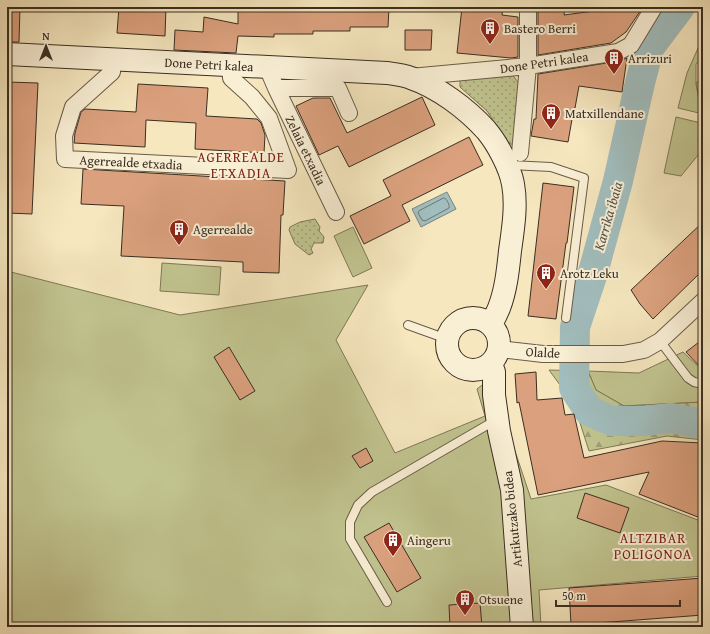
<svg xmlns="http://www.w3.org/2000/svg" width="710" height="634" font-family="'Gentium Book Plus',serif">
<defs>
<pattern id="forest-firs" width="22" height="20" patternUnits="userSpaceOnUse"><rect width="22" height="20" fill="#c1c48f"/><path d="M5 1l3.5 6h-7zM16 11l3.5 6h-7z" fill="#9ea074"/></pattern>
<pattern id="park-dots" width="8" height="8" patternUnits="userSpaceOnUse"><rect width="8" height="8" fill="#c1c48f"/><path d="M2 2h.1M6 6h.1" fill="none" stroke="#9ea074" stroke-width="1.8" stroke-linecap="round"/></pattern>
</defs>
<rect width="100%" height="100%" fill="#f6e7bf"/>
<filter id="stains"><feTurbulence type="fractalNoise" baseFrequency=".005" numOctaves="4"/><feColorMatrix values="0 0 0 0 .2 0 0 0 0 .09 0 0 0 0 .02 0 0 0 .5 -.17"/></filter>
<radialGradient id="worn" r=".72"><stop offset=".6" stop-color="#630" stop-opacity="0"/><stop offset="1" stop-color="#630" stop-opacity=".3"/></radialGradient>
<path fill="#c1c48f" stroke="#7e7958" d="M 703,37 L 703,58 L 696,64 L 696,83 L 699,100 L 703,103 L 703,114 L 678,108 L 687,73 Z
M 676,117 L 701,123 L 698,141 L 703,141 L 703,149 L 681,176 L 664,173 Z
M 353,227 L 372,268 L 353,277 L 334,236 Z
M 162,263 L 221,267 L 219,295 L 160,291 Z
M 7,271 L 180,315 L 368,285 L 336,340 L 395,453 L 485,416 L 477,389 L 503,369 L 506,424 L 531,499 L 606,485 L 703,522 L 703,576 L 539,590 L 541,627 L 7,627 Z
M 683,352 L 703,371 L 703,402 L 624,406 L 596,390 L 588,371 L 639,373 Z"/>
<path fill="url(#forest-firs)" stroke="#7e7958" d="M 549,370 L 588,371 L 596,390 L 624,406 L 703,402 L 703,440 L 667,436 L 589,451 L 574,404 Z"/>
<path fill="url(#park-dots)" stroke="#7e7958" d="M 511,73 L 521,86 L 517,146 L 508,143 L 487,111 L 460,87 L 460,78 Z
M 703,77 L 703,103 L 699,100 L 696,83 Z
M 315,219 L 320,227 L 319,231 L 324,237 L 323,243 L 314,243 L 311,249 L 313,253 L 309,255 L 295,244 L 289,230 L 290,227 L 300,222 Z"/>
<path fill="#a1bdbd" stroke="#78847f" d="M 447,192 L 456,209 L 421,227 L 412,209 Z"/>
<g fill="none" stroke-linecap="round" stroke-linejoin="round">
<path stroke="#6e7670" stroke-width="1" d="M 444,198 C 447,199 450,205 449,208 L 425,221 L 422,220 L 418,213 L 419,211 Z"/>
<path stroke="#a1bdbd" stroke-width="30" d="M 680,7 L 649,48 L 639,87 L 618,181 L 592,276 L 575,327 L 574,388 L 589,411 L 612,421 L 644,421 L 671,418 L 703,424"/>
</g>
<path fill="#dba17e" stroke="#3a2e22" d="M 7,7 L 20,7 L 19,42 L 7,42 Z
M 119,7 L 166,7 L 165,36 L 117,33 Z
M 238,7 L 389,7 L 388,27 L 350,27 L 350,31 L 313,31 L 313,34 L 274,34 L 274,37 L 238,36 L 236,53 L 174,50 L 175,30 L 203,32 L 204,17 L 238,24 Z
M 462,7 L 503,7 L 502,15 L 518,17 L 518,57 L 511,58 L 457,53 Z
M 538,7 L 565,7 L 564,15 L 602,10 L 604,7 L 643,7 L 626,32 L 611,43 L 538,55 Z
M 405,30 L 432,30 L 431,50 L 405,50 Z
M 627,58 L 622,92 L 579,86 L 575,108 L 574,108 L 568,142 L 531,136 L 534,119 L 536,119 L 538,74 L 619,61 Z
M 7,82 L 38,83 L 32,214 L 7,213 Z
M 138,84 L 208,88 L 206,116 L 257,119 L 261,123 L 265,135 L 264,153 L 195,149 L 196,123 L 146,120 L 145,147 L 74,143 L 75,133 L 81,112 L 85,109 L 136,112 Z
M 422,97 L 435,125 L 349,167 L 338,146 L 319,155 L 296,106 L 313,98 L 330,98 L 347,133 Z
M 469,137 L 483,165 L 402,205 L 410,221 L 364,244 L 350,216 L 391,196 L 383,180 Z
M 83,169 L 285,181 L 283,215 L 281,215 L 279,273 L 243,272 L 243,262 L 121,256 L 124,206 L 81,204 Z
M 543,183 L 574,187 L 567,243 L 566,243 L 556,319 L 528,316 Z
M 703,222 L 703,270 L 653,319 L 640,304 L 631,290 Z
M 703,339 L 703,370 L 686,352 Z
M 229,347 L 255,391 L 240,400 L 214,357 Z
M 536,372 L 537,400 L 562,398 L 565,415 L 574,414 L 584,458 L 662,441 L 703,443 L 703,519 L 639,494 L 649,472 L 538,495 L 519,402 L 517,403 L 515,374 Z
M 366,448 L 373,461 L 360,468 L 352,456 Z
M 585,493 L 629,508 L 620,533 L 577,518 Z
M 389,523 L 421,578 L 397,592 L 364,537 Z
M 703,578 L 703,615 L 571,625 L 569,588 Z
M 480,603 L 482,627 L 450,627 L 449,605 Z"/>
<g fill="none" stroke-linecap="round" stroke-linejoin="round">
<defs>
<path id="lane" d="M 510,165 L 551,167 L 584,178 L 566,318
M 408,325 L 447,339
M 660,341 L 688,378 L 694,382 L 703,384
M 387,602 L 350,539 L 350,522 L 358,505 L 372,492 L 496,420"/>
<path id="street" d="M 113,59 L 112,72 L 73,107 L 64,136 L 65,159 L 288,170 L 269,118 L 252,97 L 231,78 L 230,65
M 267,67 L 276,88 L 336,212
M 410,77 L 528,66 L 618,52 L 631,45 L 654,7
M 276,88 L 338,88 L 349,113
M 520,153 L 528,66 L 528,7
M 499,349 L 543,354 L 623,354 L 644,350 L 660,341 L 703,301"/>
<path id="secondary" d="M 7,54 L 387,73 C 395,74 404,75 411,78 C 438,87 467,109 486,130 C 497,143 510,167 513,184 C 517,206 513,229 510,251 C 508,270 506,290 499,308 C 497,313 494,319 491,324
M447 344a26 26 0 1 1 52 0a26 26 0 1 1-52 0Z
M 491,364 L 494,372 L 494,395 L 499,431 L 512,490 L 522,627"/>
</defs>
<use href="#lane" stroke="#695c49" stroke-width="10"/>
<use href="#street" stroke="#695c49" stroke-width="18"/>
<use href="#secondary" stroke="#3a2e22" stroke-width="24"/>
<use href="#lane" stroke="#f9efd5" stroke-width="8"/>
<use href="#street" stroke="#f9efd5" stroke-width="16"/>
<use href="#secondary" stroke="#f9efd5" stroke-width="22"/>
</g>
<defs>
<symbol id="building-pin" viewBox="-11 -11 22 30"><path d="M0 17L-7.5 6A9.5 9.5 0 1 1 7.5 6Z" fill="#8f2418" stroke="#f9efd5"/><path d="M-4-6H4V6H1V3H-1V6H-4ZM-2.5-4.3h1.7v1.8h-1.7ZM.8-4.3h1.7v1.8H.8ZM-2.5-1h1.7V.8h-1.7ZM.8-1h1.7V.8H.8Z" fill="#fff"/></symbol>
</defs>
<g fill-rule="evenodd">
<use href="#building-pin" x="479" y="17" width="22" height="30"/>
<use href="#building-pin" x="603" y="47" width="22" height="30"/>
<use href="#building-pin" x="540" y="102" width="22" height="30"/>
<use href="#building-pin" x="168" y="218" width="22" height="30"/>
<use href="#building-pin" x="535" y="262" width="22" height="30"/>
<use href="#building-pin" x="382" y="529" width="22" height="30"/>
<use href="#building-pin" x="454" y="588" width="22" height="30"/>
</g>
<g text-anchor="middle" stroke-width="4" stroke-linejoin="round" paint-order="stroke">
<g font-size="13" fill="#3a2e22" stroke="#f9efd5" text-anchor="start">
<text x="504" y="33">Bastero Berri</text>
<text x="628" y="63">Arrizuri</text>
<text x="565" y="118">Matxillendane</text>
<text x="193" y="234">Agerrealde</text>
<text x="560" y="278">Arotz Leku</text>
<text x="407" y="545">Aingeru</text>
<text x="479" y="604">Otsuene</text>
</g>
<g font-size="13" fill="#3a2e22" stroke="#f9efd5">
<text transform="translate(544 62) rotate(-8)" y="5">Done Petri kalea</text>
<text transform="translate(209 64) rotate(3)" y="5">Done Petri kalea</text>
<text transform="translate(306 150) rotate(64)" y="5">Zelaia etxadia</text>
<text transform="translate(131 162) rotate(3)" y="5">Agerrealde etxadia</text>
<text transform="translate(543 352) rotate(3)" y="5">Olalde</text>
<text transform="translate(512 519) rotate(-96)" y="5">Artikutzako bidea</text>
</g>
<g font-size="14" letter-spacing="1" fill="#7a1f14" stroke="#f9efd5">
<text x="241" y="162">AGERREALDE<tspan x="241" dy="16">ETXADIA</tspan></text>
<text x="653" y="543">ALTZIBAR<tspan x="653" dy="16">POLIGONOA</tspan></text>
</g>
<g font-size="14" font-style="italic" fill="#545249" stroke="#f9efd5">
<text transform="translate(608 216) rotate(-74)" y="5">Karrika ibaia</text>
</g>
</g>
<rect width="710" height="634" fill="none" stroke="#f6e7bf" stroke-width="24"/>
<rect x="8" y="8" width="694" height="618" fill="none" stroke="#3a2e22" stroke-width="2"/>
<rect x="12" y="12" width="686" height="610" fill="none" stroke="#3a2e22"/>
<g transform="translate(46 46)" stroke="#f9efd5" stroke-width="3" paint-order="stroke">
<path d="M0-3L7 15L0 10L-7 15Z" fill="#3a2e22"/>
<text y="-6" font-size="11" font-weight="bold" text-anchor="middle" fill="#3a2e22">N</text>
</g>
<path d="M556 600v6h124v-6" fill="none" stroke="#3a2e22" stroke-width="2"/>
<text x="562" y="600" font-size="12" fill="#3a2e22" stroke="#f9efd5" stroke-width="3" paint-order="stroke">50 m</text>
<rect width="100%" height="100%" filter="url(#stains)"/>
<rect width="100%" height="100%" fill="url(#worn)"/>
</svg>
